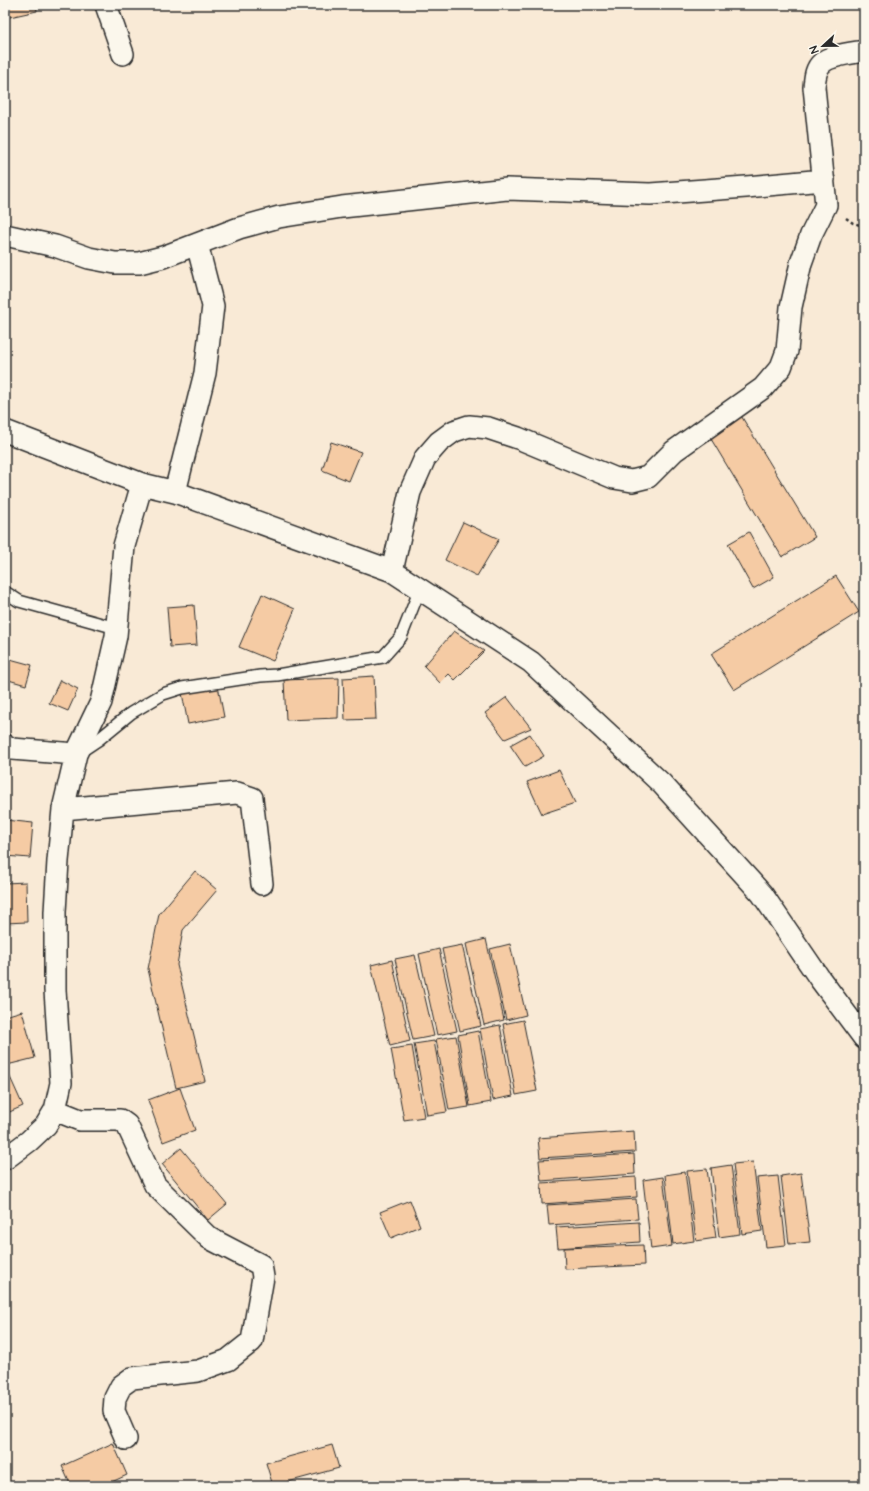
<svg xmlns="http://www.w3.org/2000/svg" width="869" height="1491" font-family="'Architects Daughter',sans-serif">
<rect width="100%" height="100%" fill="#f9ead6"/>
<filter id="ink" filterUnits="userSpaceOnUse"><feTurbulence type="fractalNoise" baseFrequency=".025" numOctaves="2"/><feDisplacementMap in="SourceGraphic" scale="8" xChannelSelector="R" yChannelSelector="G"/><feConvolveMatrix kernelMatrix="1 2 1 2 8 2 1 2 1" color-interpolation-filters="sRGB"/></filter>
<g filter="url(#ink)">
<path fill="#f5cba4" stroke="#2b2b2b" d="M 5,5 L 36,5 L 37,11 L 5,18 Z
M 740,414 L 815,537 L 782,557 L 708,434 Z
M 331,442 L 361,452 L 349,481 L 322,470 Z
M 463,522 L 499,539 L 477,576 L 445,560 Z
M 749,532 L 774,577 L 753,589 L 728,544 Z
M 836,576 L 859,612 L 734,690 L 711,654 Z
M 262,594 L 295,609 L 273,661 L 239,647 Z
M 194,605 L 197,645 L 170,647 L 167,607 Z
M 454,631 L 484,651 L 455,680 L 449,674 L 440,683 L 424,666 Z
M 10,659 L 32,665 L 26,685 L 5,679 Z
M 374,676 L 376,719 L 345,720 L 343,678 Z
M 339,678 L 338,718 L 286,720 L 284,680 Z
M 60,680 L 78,689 L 68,711 L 49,703 Z
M 218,686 L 224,717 L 188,724 L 182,693 Z
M 507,697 L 531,728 L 505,739 L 485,713 Z
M 530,734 L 544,756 L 525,767 L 510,745 Z
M 559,770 L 575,803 L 542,814 L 527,782 Z
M 5,820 L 33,823 L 30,858 L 5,856 Z
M 195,871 L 217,890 L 183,930 L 177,965 L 205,1081 L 176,1088 L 148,969 L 159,914 Z
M 26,882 L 27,922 L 5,923 L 5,883 Z
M 486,939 L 504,1020 L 484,1025 L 466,944 Z
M 510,944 L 526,1015 L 506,1020 L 490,949 Z
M 462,945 L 481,1026 L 460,1031 L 442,949 Z
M 439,949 L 457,1031 L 437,1035 L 419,954 Z
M 415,955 L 434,1036 L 413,1040 L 395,959 Z
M 392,960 L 410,1041 L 390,1046 L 371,965 Z
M 22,1011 L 35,1058 L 7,1065 L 5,1056 L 5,1016 Z
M 523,1020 L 537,1091 L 516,1095 L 503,1024 Z
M 500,1025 L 513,1096 L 493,1100 L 480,1029 Z
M 478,1031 L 491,1102 L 470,1106 L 458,1035 Z
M 456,1036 L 469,1107 L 449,1110 L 436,1039 Z
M 434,1041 L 447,1112 L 427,1115 L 414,1044 Z
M 412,1046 L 424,1117 L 404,1120 L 391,1049 Z
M 5,1066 L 23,1106 L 5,1114 Z
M 180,1088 L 195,1130 L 163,1142 L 148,1100 Z
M 634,1131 L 635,1152 L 540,1158 L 538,1138 Z
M 181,1148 L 227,1204 L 208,1220 L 162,1164 Z
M 634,1154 L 635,1174 L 541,1181 L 539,1160 Z
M 753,1162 L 762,1231 L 742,1234 L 733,1164 Z
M 731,1165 L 740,1234 L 719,1237 L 711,1168 Z
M 707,1169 L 716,1238 L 696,1241 L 687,1171 Z
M 685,1172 L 694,1241 L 673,1244 L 665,1175 Z
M 801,1173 L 810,1242 L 789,1244 L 781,1176 Z
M 778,1176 L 786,1245 L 766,1247 L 757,1178 Z
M 636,1177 L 637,1197 L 542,1204 L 541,1183 Z
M 663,1177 L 672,1246 L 651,1249 L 643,1180 Z
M 636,1199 L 638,1219 L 549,1225 L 547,1205 Z
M 410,1200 L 420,1226 L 391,1238 L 380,1212 Z
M 639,1222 L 640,1242 L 558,1248 L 556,1227 Z
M 643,1245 L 644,1265 L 565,1269 L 564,1248 Z
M 113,1443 L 127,1475 L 103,1486 L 71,1486 L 62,1466 Z
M 332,1445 L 339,1468 L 273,1486 L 266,1463 Z"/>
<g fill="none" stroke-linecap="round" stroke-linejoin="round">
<defs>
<path id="service" d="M 5,592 L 19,601 L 116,628
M 80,752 L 98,740 L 131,713 L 163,694 L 182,688 L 260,676 L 277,675 L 383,657 L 401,637 L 420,589"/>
<path id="minor" d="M 106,5 L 123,54
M 5,235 L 55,246 L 89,258 L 115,263 L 139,263 L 163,257 L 239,228 L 279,217 L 342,207 L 507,189 L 650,194 L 746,187 L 824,180
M 5,431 L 142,484 L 175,492 L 392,571 L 531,662 L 662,784 L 762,894 L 820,979 L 864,1038
M 175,492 L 205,373 L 213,306 L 197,244
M 392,571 L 410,492 L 425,458 L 439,442 L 454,431 L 469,426 L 488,428 L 518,438 L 614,478 L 632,481 L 648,477 L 674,451 L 763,388 L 781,367 L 787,351 L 791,307 L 801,263 L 811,235 L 826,205 L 814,87 C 815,79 815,69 822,63 C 830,55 853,53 864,51
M 5,745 L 12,749 L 76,754
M 63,809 L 237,793 L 252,798 L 262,884
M 55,1110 L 80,1120 L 120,1120 L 127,1125 L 155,1185 L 209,1238 L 261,1265 L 263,1277 L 252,1341 L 228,1360 L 198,1371 L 132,1378 L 121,1386 L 115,1398 L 114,1411 L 126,1439
M 5,1159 L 29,1141 L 46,1125 L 55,1110 L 61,1083 L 55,990 L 55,912 L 58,861 L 63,809 L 76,754 L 101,702 L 116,636 L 124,546 L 142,484"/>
</defs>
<use href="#service" stroke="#2b2b2b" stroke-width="14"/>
<use href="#minor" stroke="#2b2b2b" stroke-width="24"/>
<path stroke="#2b2b2b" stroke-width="2.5" stroke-dasharray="3 3" stroke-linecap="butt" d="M 846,218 L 853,223 L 864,226"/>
<use href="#service" stroke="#fbf7ec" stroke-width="11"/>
<use href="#minor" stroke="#fbf7ec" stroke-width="21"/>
</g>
</g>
<rect width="869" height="1491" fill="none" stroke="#fbf7ec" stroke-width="20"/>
<rect x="10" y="10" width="849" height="1471" fill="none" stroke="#2b2b2b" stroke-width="1.5" filter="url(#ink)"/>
<g transform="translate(823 46) rotate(248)" stroke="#fbf7ec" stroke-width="3" paint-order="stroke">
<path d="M0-3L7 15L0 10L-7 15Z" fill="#2b2b2b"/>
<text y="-6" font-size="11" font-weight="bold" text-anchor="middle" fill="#2b2b2b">N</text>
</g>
</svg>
